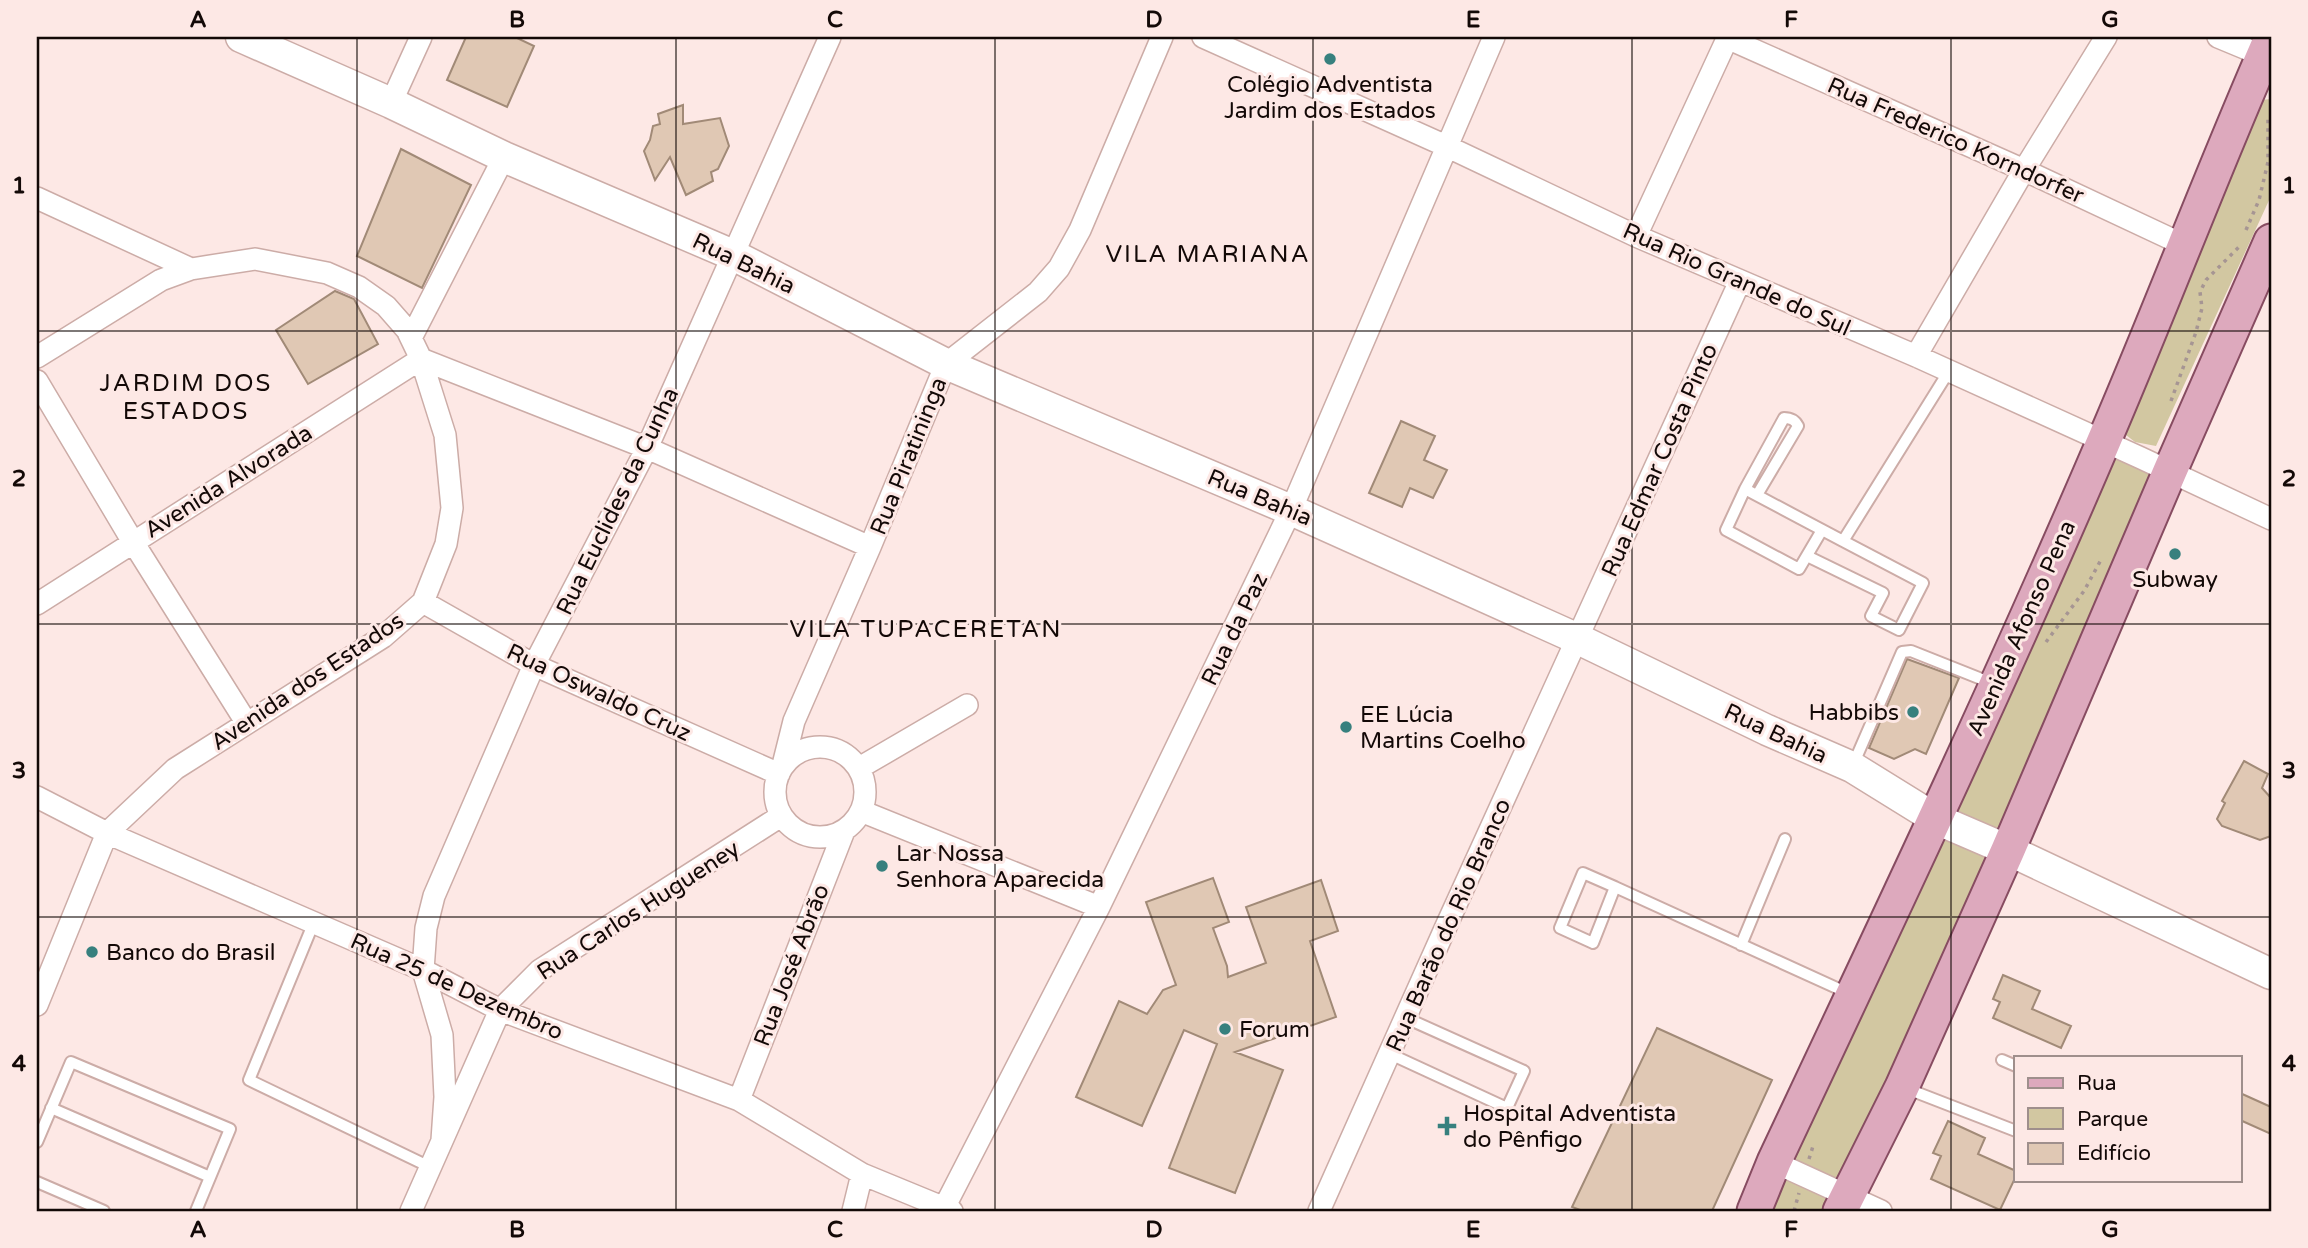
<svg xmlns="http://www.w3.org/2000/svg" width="2308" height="1248" font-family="'Varela Round',sans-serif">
<rect width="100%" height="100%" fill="#fde8e5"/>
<path fill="#d2c7a1" d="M 2271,99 L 2271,196 L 2156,446 L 2135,442 L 2117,428 L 2261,100 Z
M 2104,441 L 2170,471 L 1840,1211 L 1754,1211 Z"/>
<path fill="#e0c8b4" stroke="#a18a77" stroke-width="2" d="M 466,37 L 515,37 L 534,46 L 507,107 L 447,80 Z
M 683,105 L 683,124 L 720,118 L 729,146 L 718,169 L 711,172 L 713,181 L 686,195 L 670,157 L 655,180 L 644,151 L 650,140 L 653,126 L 660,124 L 658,114 Z
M 401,149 L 471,185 L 422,288 L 357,256 Z
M 335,291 L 354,299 L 378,344 L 308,384 L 276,330 Z
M 1401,421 L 1435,436 L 1424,460 L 1447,470 L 1433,498 L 1410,488 L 1402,507 L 1369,493 Z
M 1907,659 L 1959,678 L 1926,754 L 1915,749 L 1894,759 L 1869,748 Z
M 2244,761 L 2268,774 L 2262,788 L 2271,798 L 2271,836 L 2260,840 L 2222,826 L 2217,819 L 2225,803 L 2222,801 Z
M 1213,878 L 1229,922 L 1213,928 L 1227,966 L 1228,977 L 1266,963 L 1246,907 L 1321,880 L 1338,931 L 1310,941 L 1336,1017 L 1235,1052 L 1283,1070 L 1235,1193 L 1169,1168 L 1217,1044 L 1184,1030 L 1142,1126 L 1076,1097 L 1119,1001 L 1147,1014 L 1163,990 L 1176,985 L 1146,902 Z
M 2003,975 L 2040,991 L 2032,1009 L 2071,1026 L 2061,1048 L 1993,1018 L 2000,1002 L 1993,999 Z
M 1657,1028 L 1772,1080 L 1712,1211 L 1583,1211 L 1572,1207 Z
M 2240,1093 L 2271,1107 L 2271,1134 L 2240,1120 Z
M 1948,1121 L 1985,1138 L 1978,1154 L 2016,1171 L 2016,1176 L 2000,1210 L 1931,1179 L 1941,1156 L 1933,1153 Z"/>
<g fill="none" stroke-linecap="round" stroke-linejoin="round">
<defs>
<path id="lane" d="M 1745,489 L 1726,530 L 1799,569 L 1822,530
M 1757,495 L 1798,426 C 1795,420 1791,418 1784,418 L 1745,489 L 1843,541 L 1949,371
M 1807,556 L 1883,593 L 1871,616 L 1899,630 L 1923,583 L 1843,541
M 1853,765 L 1902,652 L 1911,651 L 1994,684
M 1583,873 L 1615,887 L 1593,943 L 1560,928 Z
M 1615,887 L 1850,994
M 314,922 L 249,1080 L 430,1167
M 1741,945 L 1785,839
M 1390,1054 L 1507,1108 L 1524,1071 L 1406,1018
M 2002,1060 L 2016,1066
M 1905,1088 L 2016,1131
M 51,1108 L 210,1177
M 37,1142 L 71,1062 L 230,1129 L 196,1211
M 37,1182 L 104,1211"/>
<path id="street" d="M 1203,37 L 1446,146 L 1636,236 L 1916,356 L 2141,458 L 2271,519
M 2218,37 L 2271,59
M 1727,38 L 2024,170 L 2184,245
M 391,103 L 421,37
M 37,198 L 191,269
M 1636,236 L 1728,37
M 411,338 L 504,157
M 1916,356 L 2024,170 L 2106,37
M 37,357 L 161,280 L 191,269 L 255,259 L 327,273 L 359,287 L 386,306 L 407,330 L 421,359 L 445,435 L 452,508 L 446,544 L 423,602 L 383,637 L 175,769 L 107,833 L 37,1005
M 37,381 L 133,542 L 246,722
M 423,602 L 534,665 L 779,774
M 37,604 L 421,359 L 647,448 L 870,547
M775 792a45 45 0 1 1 90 0a45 45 0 1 1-90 0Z
M 783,765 L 794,721 L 870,547 L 946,364 L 1038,292 L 1059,268 L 1080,230 L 1162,37
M 859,768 L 967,705
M 37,797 L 107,833 L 423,970 L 500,1010 L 739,1100 L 862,1174 L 952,1211
M 861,811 L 1099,907
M 739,1100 L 844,831
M 442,1140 L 445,1097 L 442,1035 L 423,970 L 426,928 L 434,896 L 534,665 L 647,448 L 830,37
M 1774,1162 L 1881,1211
M 944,1208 L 1099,907 L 1291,510 L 1494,37
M 411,1211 L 500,1010 L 540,970 L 781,816
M 853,1211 L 862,1174
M 1319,1211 L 1448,922 L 1740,281"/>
<path id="secondary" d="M 241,37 L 391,103 L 504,157 L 733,255 L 946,364 L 1291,510 L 1578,639 L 1767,730 L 1852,767 L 1936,819 L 2008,850 L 2271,974"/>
<path id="primary" d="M 1754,1211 L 1774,1162 C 1886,924 1999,686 2103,443 C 2161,309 2212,172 2271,38
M 1840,1211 L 1902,1087 L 2008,850 L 2170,471 L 2271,241"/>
</defs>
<use href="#lane" stroke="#ccaca7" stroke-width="14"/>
<use href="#street" stroke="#ccaca7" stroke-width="24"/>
<use href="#secondary" stroke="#ccaca7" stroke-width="33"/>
<use href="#primary" stroke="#874c61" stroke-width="37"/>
<path stroke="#a69593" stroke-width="3.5" stroke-dasharray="3.5 5" stroke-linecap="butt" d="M 2246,230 L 2259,200 L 2268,162 L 2268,116
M 2171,401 L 2196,332 L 2202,308 L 2200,292 L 2206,280 L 2239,247
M 2046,642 L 2084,591 L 2102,558
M 1809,1159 L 1814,1143
M 1794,1211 L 1799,1193"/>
<use href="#lane" stroke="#fff" stroke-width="10"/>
<use href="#street" stroke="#fff" stroke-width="21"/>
<use href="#secondary" stroke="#fff" stroke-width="30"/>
<use href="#primary" stroke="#dda9bd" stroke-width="33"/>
</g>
<path fill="none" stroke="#130907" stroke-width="2" stroke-opacity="0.55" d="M 357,37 L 357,1211M 676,37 L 676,1211M 995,37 L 995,1211M 1313,37 L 1313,1211M 1632,37 L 1632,1211M 1951,37 L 1951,1211M 37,331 L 2271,331M 37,624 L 2271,624M 37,917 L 2271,917"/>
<g fill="#37807e" stroke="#fde8e5" stroke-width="2.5">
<circle cx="1330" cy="59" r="7"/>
<circle cx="2175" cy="554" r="7"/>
<circle cx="1913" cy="712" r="7"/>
<circle cx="1346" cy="727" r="7"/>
<circle cx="882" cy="866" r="7"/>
<circle cx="92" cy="952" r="7"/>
<circle cx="1225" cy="1029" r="7"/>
<path d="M1443.5 1115.5h7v7h7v7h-7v7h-7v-7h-7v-7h7z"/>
</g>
<g text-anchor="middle" stroke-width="6" stroke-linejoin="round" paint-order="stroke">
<g font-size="23" fill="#130907" stroke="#fde8e5" text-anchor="start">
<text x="1330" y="92" text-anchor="middle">Colégio Adventista<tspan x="1330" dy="26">Jardim dos Estados</tspan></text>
<text x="2175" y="587" text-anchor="middle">Subway</text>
<text x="1899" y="720" text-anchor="end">Habbibs</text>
<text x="1360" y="722">EE Lúcia<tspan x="1360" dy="26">Martins Coelho</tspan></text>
<text x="896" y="861">Lar Nossa<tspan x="896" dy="26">Senhora Aparecida</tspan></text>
<text x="106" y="960">Banco do Brasil</text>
<text x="1239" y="1037">Forum</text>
<text x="1463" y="1121">Hospital Adventista<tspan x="1463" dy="26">do Pênfigo</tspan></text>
</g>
<g font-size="23" fill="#130907" stroke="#fde8e5">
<text transform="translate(1956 140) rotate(24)" y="8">Rua Frederico Korndorfer</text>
<text transform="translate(744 263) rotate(26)" y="8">Rua Bahia</text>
<text transform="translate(1737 279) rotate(24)" y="8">Rua Rio Grande do Sul</text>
<text transform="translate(908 456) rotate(-68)" y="8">Rua Piratininga</text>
<text transform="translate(1659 460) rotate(-66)" y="8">Rua Edmar Costa Pinto</text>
<text transform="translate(228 481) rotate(-32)" y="8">Avenida Alvorada</text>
<text transform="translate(1260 497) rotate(23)" y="8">Rua Bahia</text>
<text transform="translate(617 501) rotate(-64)" y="8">Rua Euclides da Cunha</text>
<text transform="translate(2021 628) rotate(-66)" y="8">Avenida Afonso Pena</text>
<text transform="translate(1234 629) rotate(-64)" y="8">Rua da Paz</text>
<text transform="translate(307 681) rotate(-34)" y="8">Avenida dos Estados</text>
<text transform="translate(599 692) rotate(25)" y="8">Rua Oswaldo Cruz</text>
<text transform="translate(1776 733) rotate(25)" y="8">Rua Bahia</text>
<text transform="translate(638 910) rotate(-33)" y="8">Rua Carlos Hugueney</text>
<text transform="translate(1448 925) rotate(-66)" y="8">Rua Barão do Rio Branco</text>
<text transform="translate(791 965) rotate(-69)" y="8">Rua José Abrão</text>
<text transform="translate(457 986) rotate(24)" y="8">Rua 25 de Dezembro</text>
</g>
<g font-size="24" letter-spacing="2" fill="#130907" stroke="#fde8e5">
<text x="1208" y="262">VILA MARIANA</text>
<text x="186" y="391">JARDIM DOS<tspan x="186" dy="28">ESTADOS</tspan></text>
<text x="926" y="637">VILA TUPACERETAN</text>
</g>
</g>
<rect width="2308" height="1248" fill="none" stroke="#fde8e5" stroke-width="77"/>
<rect x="2014" y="1056" width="228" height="126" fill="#fde8e5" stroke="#9f8f8c" stroke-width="2"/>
<rect x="2028" y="1078" width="35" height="10" fill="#dda9bd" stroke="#9f8f8c" stroke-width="2"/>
<text x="2077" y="1090" font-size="21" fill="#130907">Rua</text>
<rect x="2028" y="1108" width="35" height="21" fill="#d2c7a1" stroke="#9f8f8c" stroke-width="2"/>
<text x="2077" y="1126" font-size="21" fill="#130907">Parque</text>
<rect x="2028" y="1143" width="35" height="21" fill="#e0c8b4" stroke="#9f8f8c" stroke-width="2"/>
<text x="2077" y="1160" font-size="21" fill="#130907">Edifício</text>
<rect x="38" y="38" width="2232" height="1172" fill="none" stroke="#130907" stroke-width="2.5"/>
<g font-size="23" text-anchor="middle" font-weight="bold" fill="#130907">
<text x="198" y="27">A</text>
<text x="517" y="27">B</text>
<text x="835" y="27">C</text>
<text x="1154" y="27">D</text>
<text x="1473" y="27">E</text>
<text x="1791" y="27">F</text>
<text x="2110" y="27">G</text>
<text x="19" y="193">1</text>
<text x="2289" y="193">1</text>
<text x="19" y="486">2</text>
<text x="2289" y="486">2</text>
<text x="19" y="778">3</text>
<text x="2289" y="778">3</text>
<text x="19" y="1071">4</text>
<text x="2289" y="1071">4</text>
<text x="198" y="1237">A</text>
<text x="517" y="1237">B</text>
<text x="835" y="1237">C</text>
<text x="1154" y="1237">D</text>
<text x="1473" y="1237">E</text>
<text x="1791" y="1237">F</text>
<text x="2110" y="1237">G</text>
</g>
</svg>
